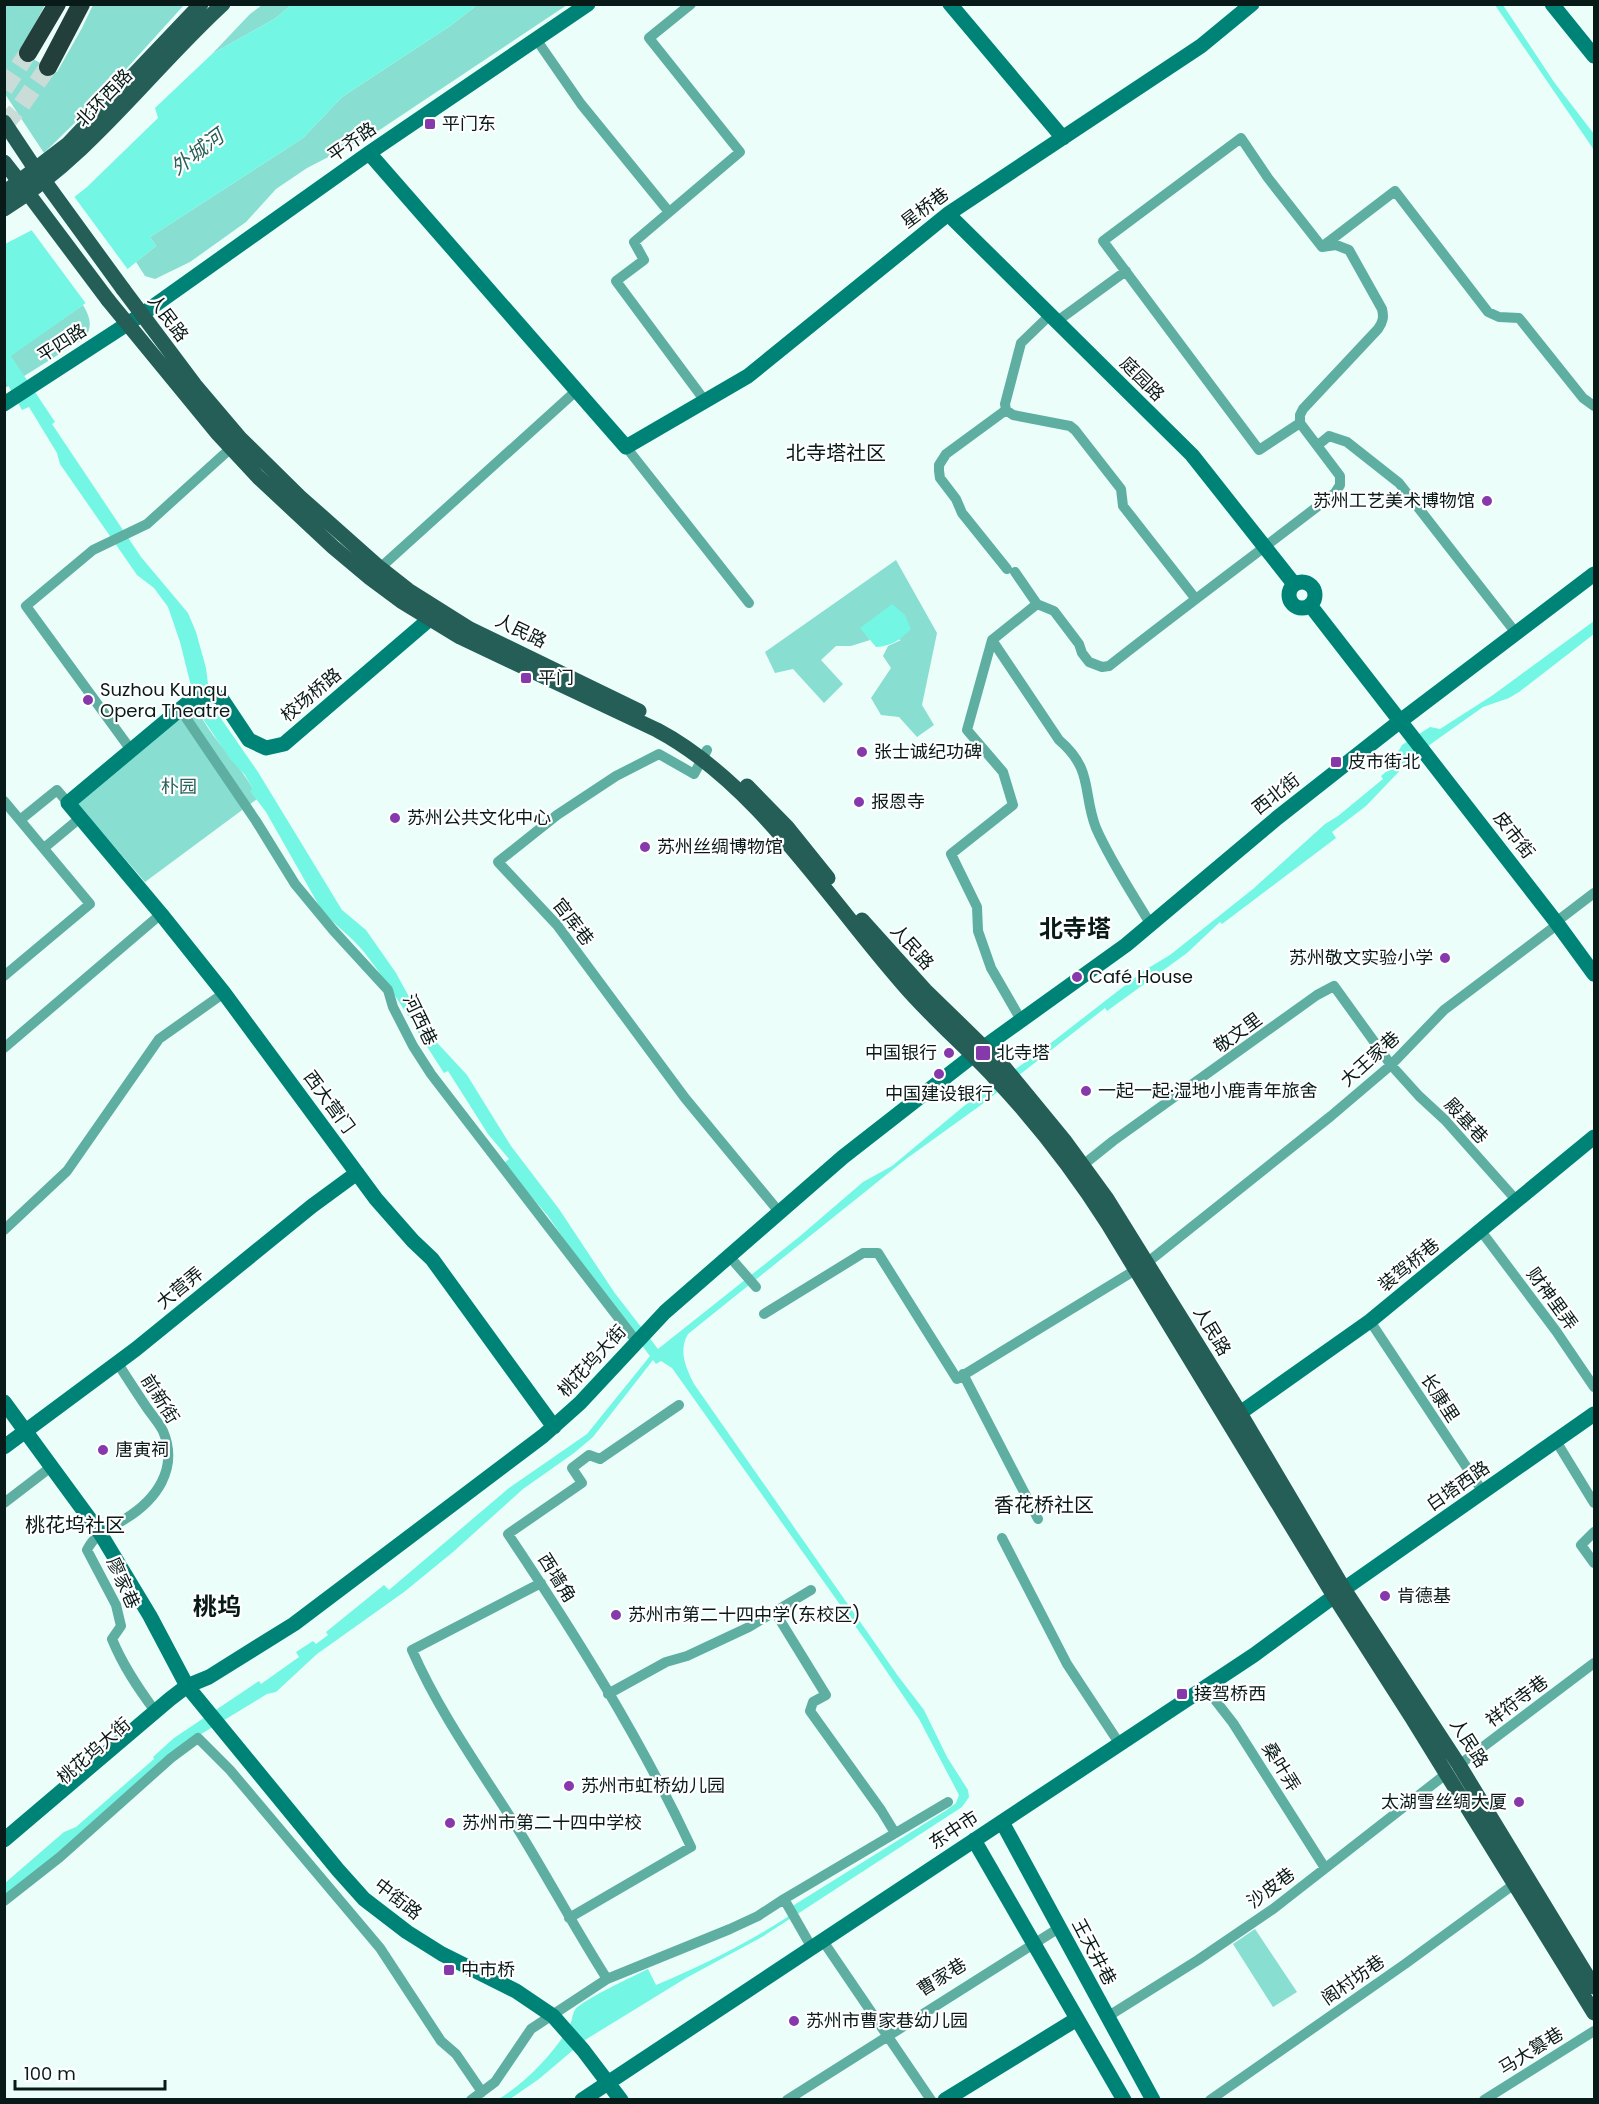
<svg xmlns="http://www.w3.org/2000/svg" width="1599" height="2104" font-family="Poppins,'Noto Sans SC',sans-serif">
<rect width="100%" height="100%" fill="#ebfefa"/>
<path fill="#88ded1" d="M 5,5 L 45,5 L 20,52 L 57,72 L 82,28 L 93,5 L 184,5 L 99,99 L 44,153 L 5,94 Z
M 262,5 L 291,5 L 276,18 L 212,54 L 250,14 Z
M 477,5 L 567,5 L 375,133 L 307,168 L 276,189 L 246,222 L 190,262 L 155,279 L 145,276 L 136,262 L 156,246 L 150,237 L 303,138 L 342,97 L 450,26 Z
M 83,305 C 90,317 93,326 85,338 L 5,388 L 4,360 Z
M 896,560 L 937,633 L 922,705 L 934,725 L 917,737 L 899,717 L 881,715 L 871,698 L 891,668 L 883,656 L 888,646 L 901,640 L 861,628 L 870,640 L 851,646 L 836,646 L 821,660 L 843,684 L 824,703 L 793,669 L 775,673 L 765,652 Z
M 194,702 C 207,735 236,759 253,789 L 251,792 L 257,799 L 145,882 L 75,801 Z
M 1255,1929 L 1297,1992 L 1273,2007 L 1233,1944 Z"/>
<path fill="#73f6e4" d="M 291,5 L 477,5 L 450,26 L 342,97 L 303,138 L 150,237 L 156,246 L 83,305 L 11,356 L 55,422 L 52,424 L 141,557 L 188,613 L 196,632 L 206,668 L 210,700 L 213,707 L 258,772 L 342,910 L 366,930 L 396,973 L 430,1035 L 467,1075 L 511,1146 L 559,1209 L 614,1292 L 658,1349 L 799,1237 L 863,1182 L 892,1166 L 964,1106 L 1038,1053 L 1145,970 L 1170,955 L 1253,889 L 1325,824 L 1338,816 L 1383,779 L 1381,776 L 1397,763 L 1394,759 L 1402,745 L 1430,727 L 1440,729 L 1493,695 L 1594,621 L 1594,634 L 1519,692 L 1509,698 L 1483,707 L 1435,741 L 1412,758 L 1366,806 L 1332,832 L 1336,838 L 1222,924 L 1220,922 L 1187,953 L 1107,1011 L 1105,1008 L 981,1105 L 906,1159 L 688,1334 C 678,1351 686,1368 694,1384 L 898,1676 L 924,1710 L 947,1757 L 968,1790 L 969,1797 L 962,1807 L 762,1937 L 686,1978 L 585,2040 L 539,2079 L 510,2099 L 499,2099 C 526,2082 550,2057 567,2031 C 572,2024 572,2014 575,2010 C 580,2001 636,1975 648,1969 L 656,1985 C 703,1965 746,1944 789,1916 L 786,1910 L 945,1811 L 956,1803 L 959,1795 L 919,1719 L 868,1644 L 672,1368 L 661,1361 L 656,1364 L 653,1360 L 593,1437 L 574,1453 L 523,1489 L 453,1552 L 404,1592 L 317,1654 L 276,1692 L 267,1694 L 193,1739 L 5,1899 L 5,1883 L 64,1832 L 76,1827 L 154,1759 L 153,1757 L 174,1738 L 259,1681 L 261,1684 L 299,1657 L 296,1652 L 313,1641 L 316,1644 L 328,1635 L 326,1632 L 384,1585 L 389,1590 L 509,1488 L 587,1434 L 650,1356 L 596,1286 L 548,1216 L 503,1164 L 509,1159 L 488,1134 L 448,1071 L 444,1073 C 417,1032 394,990 364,952 C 351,936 334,925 321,909 L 266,812 L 250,791 L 253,789 L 245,775 L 230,759 L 197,710 L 180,642 L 168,607 L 154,588 L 137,575 L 60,464 L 57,453 L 29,407 L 22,410 L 5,380 L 5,244 L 34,229 L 87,187 L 158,118 L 155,108 L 212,54 L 276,18 Z
M 1495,5 L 1503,5 L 1554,82 L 1594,134 L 1594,150 Z
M 892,604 L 905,615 L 911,629 C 900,640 892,646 876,647 L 860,628 Z"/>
<path fill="#ebfefa" d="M 73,195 L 129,271 L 87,305 L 30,228 Z"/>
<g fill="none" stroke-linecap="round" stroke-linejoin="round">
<path stroke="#c9dcd8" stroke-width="18" stroke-dasharray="18 9" stroke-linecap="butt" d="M 4,89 L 28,53
M 4,125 L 20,107 L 48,67"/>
<path stroke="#5eaea2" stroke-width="10" d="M 691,4 L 649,38 L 740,152 L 634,242 L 644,260 L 616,281 L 705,401
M 536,39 L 581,104 L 669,212
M 1323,246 L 1395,191 L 1488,312 L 1499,317 L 1519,318 L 1583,398 L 1594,406
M 1050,315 L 1021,343 L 1005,404 L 1006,410 L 1013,415 L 1070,426 L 1075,430 L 1121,489 L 1123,506 L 1195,598
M 1056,322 L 1126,271
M 1006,410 L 946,454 L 939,465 L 939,471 L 940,478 L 956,499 L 962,513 L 1007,569
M 1300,423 L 1259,450 L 1103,241 L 1241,138 L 1268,178 L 1322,247
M 1318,445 L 1329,436 L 1347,442 L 1399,483 L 1516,633
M 626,447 L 749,603
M 380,568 L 576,391
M 1015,572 L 1037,604 L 1054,611 L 1079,644 L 1082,653 L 1089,662 L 1102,667 L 1109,666 C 1184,607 1260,551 1335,493 L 1340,485 L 1340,476 L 1300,423 L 1300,415 L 1303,409 L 1378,329 C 1383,322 1384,317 1382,309 L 1349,250 L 1336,245 L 1322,247
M 992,640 L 1059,740 C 1094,770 1082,792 1096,828 C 1111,862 1132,893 1151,925
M 180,709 L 256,821 L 295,884 L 333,930 L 388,990 L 393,1007 L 413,1046 L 431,1074 L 637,1342
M 131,750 L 26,606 L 93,550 L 147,524 L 231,448
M 707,750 L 694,774 L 659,754 L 616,776 L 557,815 L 498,862 L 557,925 L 685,1098 L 780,1213
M 4,801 L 90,904 L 4,976
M 20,820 L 57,790 L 68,803
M 44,848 L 80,818
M 1556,922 L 1594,893
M 1021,1020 L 991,968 L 978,931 L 977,907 L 951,854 L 1013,805 L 1003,772 L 967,730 L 992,640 L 1037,604
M 4,1048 L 161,914
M 1083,1165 L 1113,1141 L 1317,995 L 1334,986 L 1391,1065 L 1419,1096 L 1445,1120 L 1517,1201
M 4,1230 L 67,1171 L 159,1039 L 224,993
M 1481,1231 L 1556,1331 L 1594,1387
M 729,1256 L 756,1287
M 1148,1262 L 1331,1116 L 1391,1065 L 1444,1010 L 1558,924
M 764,1314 L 863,1253 L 878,1253 L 957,1379 L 1137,1269
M 1370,1321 L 1483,1492
M 117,1362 C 127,1378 137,1393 147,1408 C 152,1415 159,1423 163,1431 C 179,1469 156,1500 125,1519 C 110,1529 95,1533 87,1550 L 116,1605 L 121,1626 L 112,1639 C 123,1666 138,1688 155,1711
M 963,1374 L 1038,1519
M 1556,1441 L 1594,1503
M 4,1503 L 51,1467
M 1594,1532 L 1581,1545 L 1594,1563
M 1002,1538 L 1067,1664 L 1119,1743
M 541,1583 L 412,1650 C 439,1712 480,1769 516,1826 C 547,1876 575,1929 607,1979
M 775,1612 L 826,1695 L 813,1702 L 810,1711 L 881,1810 L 895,1833
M 1205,1687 L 1233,1723 L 1325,1868
M 608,1694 L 666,1662 L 687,1656 L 749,1627 L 811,1590
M 1459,1765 L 1594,1663
M 784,1899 L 948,1802
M 4,1901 L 60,1857 L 171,1758 L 198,1738 L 230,1770 L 380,1948 L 441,2041 L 456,2054 L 482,2092
M 569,1918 L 691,1847 C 640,1738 575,1634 508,1534 L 582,1483 L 572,1468 L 589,1455 L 600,1459 L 679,1405
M 823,1941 L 931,2100
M 1107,2017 L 1198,1960 L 1273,1909 L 1446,1774
M 471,2100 L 495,2082 L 531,2029 L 607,1979 L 730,1929 L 758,1916 L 784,1899 L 812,1948
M 787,2100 L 1059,1928
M 1210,2100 L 1405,1964 L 1513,1885
M 1484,2100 L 1594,2031"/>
<path stroke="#008377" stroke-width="15" d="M 950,4 L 1063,138
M 1552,4 L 1594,56
M 369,153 L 626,447 L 748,376 L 948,214 L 1201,46 L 1252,4
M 948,214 L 1192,455 L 1294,584
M 4,404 L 141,315 L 369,153 L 588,4
M1289 595a13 13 0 1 1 26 0a13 13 0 1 1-26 0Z
M 1310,605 L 1556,922 L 1594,974
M 439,611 L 284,744 L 266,748 L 249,740 L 221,698 L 212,695 L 190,701 L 68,803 L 161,914 L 224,993 L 376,1199 L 413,1241 L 432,1259 L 554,1427
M 4,1402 L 100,1533 L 150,1616 L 187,1686 L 338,1870 L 364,1899 L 407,1932 L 442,1954 L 516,1991 L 553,2016 L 583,2050 L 621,2100
M 1240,1413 L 1370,1321 L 1594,1137
M 4,1447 L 136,1349 L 312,1206 L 357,1173
M 1002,1822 L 1153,2100
M 4,1840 L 170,1699 L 187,1686 L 209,1677 L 294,1624 L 543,1436 L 580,1403 L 665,1312 L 843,1157 L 984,1047 L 1126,945 L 1277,818 L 1399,722 L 1594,574
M 974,1840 L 1124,2100
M 582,2100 L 1254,1655 L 1344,1589 L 1594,1414
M 945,2100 L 1077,2019"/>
<path stroke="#245e56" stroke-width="15" d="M 4,122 L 32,164
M 4,162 L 15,176
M 4,193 L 68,144 L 201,4
M 4,209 C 90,156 149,72 223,4
M 123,289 L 195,385 L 240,438 L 300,497 L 380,568 L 408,590 L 470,629 L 639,711
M 108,300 L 218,434 L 258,477 L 333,547 L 370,578 L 401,601 L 460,637 L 657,730 C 757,783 828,899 902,983 C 930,1016 964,1045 994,1077 C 1036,1122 1075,1172 1108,1224 L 1334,1596 L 1412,1718 L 1594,2013
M 747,786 L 787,827 L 828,878
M 862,920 L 925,990 L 1004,1067 L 1064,1140 L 1107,1199 L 1240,1413 L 1344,1589 L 1459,1765 L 1594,1987"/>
<path stroke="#233f3b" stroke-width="18" d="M 28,53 L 57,4
M 48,67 L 81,4"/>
<path stroke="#245e56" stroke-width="15" d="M 32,164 L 123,289
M 15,176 L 108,300"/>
</g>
<g fill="#8539aa" stroke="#fff" stroke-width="2">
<rect x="424" y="118" width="12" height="12" rx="3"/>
<circle cx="1487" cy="501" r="6"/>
<rect x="520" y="672" width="12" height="12" rx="3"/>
<circle cx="88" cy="700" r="6"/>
<circle cx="862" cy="752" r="6"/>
<rect x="1330" y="756" width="12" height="12" rx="3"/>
<circle cx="859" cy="802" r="6"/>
<circle cx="395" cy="818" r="6"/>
<circle cx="645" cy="847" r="6"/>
<circle cx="1445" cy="958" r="6"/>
<circle cx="1077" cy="977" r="6"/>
<circle cx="949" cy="1053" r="6"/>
<rect x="975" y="1045" width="16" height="16" rx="3"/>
<circle cx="939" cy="1074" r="6"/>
<circle cx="1086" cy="1091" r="6"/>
<circle cx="103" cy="1450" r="6"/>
<circle cx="1385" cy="1596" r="6"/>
<circle cx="616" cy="1615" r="6"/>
<rect x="1176" y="1688" width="12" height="12" rx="3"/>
<circle cx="569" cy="1786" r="6"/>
<circle cx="1519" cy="1802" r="6"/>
<circle cx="450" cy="1823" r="6"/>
<rect x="443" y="1964" width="12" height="12" rx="3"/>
<circle cx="794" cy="2021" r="6"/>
</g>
<g text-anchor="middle" stroke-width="4.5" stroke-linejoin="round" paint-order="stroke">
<g font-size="18" fill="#091b18" stroke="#fff">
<text transform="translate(104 98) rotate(-46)" y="6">北环西路</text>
<text transform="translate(352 142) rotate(-35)" y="6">平齐路</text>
<text transform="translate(925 208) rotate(-37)" y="6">星桥巷</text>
<text transform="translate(168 318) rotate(53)" y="6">人民路</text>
<text transform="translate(62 343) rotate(-33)" y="6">平四路</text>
<text transform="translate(1142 379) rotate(45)" y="6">庭园路</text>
<text transform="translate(521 631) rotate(26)" y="6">人民路</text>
<text transform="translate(311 695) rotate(-40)" y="6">校场桥路</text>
<text transform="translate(1276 794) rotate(-38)" y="6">西北街</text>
<text transform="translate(1514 835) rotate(52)" y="6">皮市街</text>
<text transform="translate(573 922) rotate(52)" y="6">官库巷</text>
<text transform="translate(912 947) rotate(48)" y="6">人民路</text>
<text transform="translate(420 1020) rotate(64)" y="6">河西巷</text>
<text transform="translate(1238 1033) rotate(-36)" y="6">敬文里</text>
<text transform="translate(1370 1059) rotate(-42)" y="6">大王家巷</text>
<text transform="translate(329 1102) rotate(54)" y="6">西大营门</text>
<text transform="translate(1466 1121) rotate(47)" y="6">殿基巷</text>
<text transform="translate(1409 1265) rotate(-39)" y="6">装驾桥巷</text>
<text transform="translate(180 1288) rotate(-39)" y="6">大营弄</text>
<text transform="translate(1552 1299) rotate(54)" y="6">财神里弄</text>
<text transform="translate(1212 1331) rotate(59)" y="6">人民路</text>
<text transform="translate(592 1361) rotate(-47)" y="6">桃花坞大街</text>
<text transform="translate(1440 1398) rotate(57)" y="6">长康里</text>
<text transform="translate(160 1399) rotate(58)" y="6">前新街</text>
<text transform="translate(1458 1486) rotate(-35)" y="6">白塔西路</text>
<text transform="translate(557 1578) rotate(58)" y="6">西墙角</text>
<text transform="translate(123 1583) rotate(66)" y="6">廖家巷</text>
<text transform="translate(1517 1701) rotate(-37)" y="6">祥符寺巷</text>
<text transform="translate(1469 1743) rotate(58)" y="6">人民路</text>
<text transform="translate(94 1751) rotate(-41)" y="6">桃花坞大街</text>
<text transform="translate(1281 1767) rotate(58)" y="6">桑叶弄</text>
<text transform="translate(954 1830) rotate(-33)" y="6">东中市</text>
<text transform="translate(1271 1888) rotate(-37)" y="6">沙皮巷</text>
<text transform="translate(398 1899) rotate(38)" y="6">中街路</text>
<text transform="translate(1094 1952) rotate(62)" y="6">王天井巷</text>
<text transform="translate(942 1977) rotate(-32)" y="6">曹家巷</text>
<text transform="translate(1353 1980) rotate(-35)" y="6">阁村坊巷</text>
<text transform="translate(1531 2051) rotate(-32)" y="6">马大篡巷</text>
</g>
<g font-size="18" fill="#091b18" stroke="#fff" text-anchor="start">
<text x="442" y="130">平门东</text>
<text x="1475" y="507" text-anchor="end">苏州工艺美术博物馆</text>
<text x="538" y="684">平门</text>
<text x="100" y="696">Suzhou Kunqu<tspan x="100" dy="21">Opera Theatre</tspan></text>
<text x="874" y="758">张士诚纪功碑</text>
<text x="1348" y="768">皮市街北</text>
<text x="871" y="808">报恩寺</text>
<text x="407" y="824">苏州公共文化中心</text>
<text x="657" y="853">苏州丝绸博物馆</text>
<text x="1433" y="964" text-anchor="end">苏州敬文实验小学</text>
<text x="1089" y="983">Café House</text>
<text x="937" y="1059" text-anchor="end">中国银行</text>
<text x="996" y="1059">北寺塔</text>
<text x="1098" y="1097">一起一起·湿地小鹿青年旅舍</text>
<text x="939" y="1100" text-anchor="middle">中国建设银行</text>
<text x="115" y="1456">唐寅祠</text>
<text x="1397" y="1602">肯德基</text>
<text x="628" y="1621">苏州市第二十四中学(东校区)</text>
<text x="1194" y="1700">接驾桥西</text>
<text x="581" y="1792">苏州市虹桥幼儿园</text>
<text x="1507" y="1808" text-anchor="end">太湖雪丝绸大厦</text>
<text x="462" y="1829">苏州市第二十四中学校</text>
<text x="461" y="1976">中市桥</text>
<text x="806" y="2027">苏州市曹家巷幼儿园</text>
</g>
<g font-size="18" fill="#2a625a" stroke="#fff">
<text x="179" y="793">朴园</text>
</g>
<g font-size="20" font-style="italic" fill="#296059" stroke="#fff">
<text transform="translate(197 152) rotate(-37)" y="7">外城河</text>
</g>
<g font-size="20" fill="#091b18" stroke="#fff">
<text x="836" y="460">北寺塔社区</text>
<text x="1044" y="1512">香花桥社区</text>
<text x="75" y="1532">桃花坞社区</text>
</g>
<g font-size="24" font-weight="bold" fill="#091b18" stroke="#fff">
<text x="1075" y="937">北寺塔</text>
<text x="217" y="1615">桃坞</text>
</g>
</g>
<rect width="1599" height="2104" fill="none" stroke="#091b18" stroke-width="12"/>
<path d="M15 2080v9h150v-9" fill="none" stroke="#091b18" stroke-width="3"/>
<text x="24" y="2080" font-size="18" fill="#091b18" stroke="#ffffff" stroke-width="4.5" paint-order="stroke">100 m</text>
</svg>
